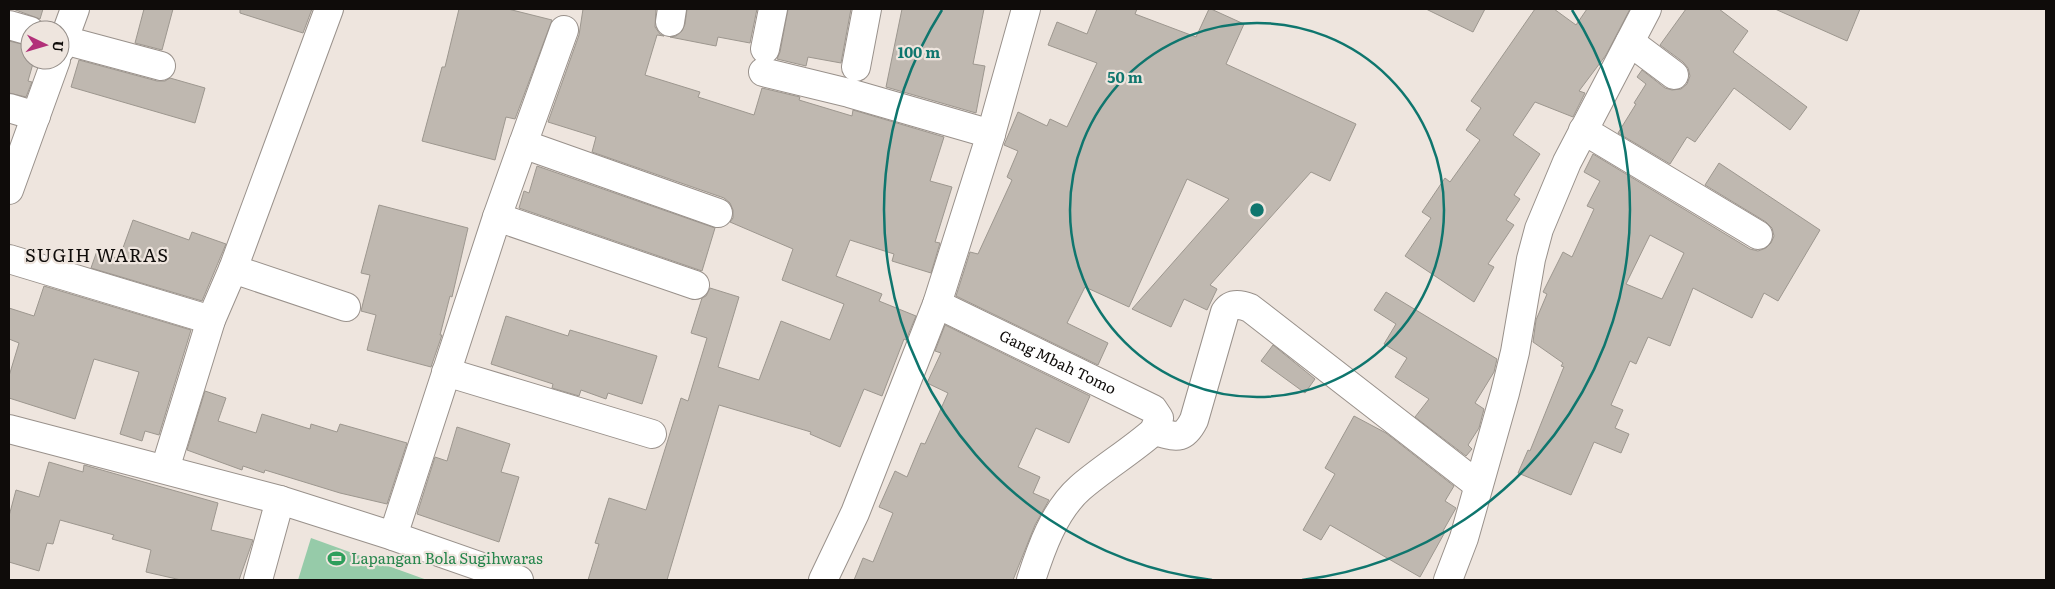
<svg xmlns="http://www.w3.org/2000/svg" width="2055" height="589" font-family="Literata,serif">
<rect width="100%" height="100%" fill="#eee5de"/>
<path fill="#96cba9" d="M 311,538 L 427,580 L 298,580 Z"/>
<path fill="#bfb8b0" stroke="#9d978f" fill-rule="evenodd" d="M 13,9 L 43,9 L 40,19 Z
M 144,9 L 173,9 L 162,50 L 135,43 Z
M 240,9 L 312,9 L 303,33 L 240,13 Z
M 459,9 L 508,9 L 552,20 L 515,119 L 506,117 L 495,160 L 422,141 L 442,67 L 445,67 Z
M 583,9 L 656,9 L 655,27 L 660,34 L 664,36 L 657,35 L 645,75 L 700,92 L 698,97 L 754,115 L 762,88 L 800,97 L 799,100 L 852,116 L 853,110 L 944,137 L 930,181 L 952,187 L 935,242 L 940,243 L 931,273 L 892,261 L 894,254 L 850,240 L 836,276 L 882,294 L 879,301 L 916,316 L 906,340 L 904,339 L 882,396 L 864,389 L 840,447 L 810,434 L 811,432 L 719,405 L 667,580 L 588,580 L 599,544 L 595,543 L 609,498 L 646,510 L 681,398 L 688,401 L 707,338 L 691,333 L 702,298 L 706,296 L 710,288 L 739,297 L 718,367 L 759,380 L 781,321 L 830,340 L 844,304 L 782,280 L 793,249 L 730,222 L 733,218 L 733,210 L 730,203 L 724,198 L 592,152 L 596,137 L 548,122 L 579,35 Z
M 687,9 L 757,9 L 750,43 L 718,37 L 716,46 L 670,37 L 676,36 L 682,31 L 685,24 Z
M 788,9 L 851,9 L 841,63 L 808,57 L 806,66 L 777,59 L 780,52 Z
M 902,9 L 984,9 L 973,64 L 985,66 L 976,113 L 886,87 Z
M 1097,9 L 1137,9 L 1135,14 L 1196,37 L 1209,9 L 1211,9 L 1244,24 L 1226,64 L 1356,124 L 1330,181 L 1311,172 L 1210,285 L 1217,289 L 1207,310 L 1184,299 L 1171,327 L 1132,309 L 1229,199 L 1187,179 L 1129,307 L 1085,287 L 1067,323 L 1108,343 L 1098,365 L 956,296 L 970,252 L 978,254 L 1012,180 L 1007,177 L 1018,151 L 1004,145 L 1018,112 L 1047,126 L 1050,119 L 1067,127 L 1097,63 L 1048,45 L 1057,22 L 1087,34 Z
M 1426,9 L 1485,9 L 1473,32 Z
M 1535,9 L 1554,9 L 1576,25 L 1587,9 L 1630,9 L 1606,55 L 1579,91 L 1585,93 L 1573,117 L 1535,102 L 1513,135 L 1540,154 L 1514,195 L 1520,199 L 1506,220 L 1514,225 L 1488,264 L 1494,267 L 1474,302 L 1405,256 L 1431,218 L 1422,212 L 1445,178 L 1450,182 L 1480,140 L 1466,130 L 1481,108 L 1471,101 Z
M 1686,9 L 1719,9 L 1748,31 L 1733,52 L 1807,107 L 1790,130 L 1734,88 L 1695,142 L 1687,137 L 1670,164 L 1618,133 L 1636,104 L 1634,103 L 1646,84 L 1637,77 L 1642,70 L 1665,88 L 1672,90 L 1681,89 L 1687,84 L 1690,76 L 1688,68 L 1683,62 L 1660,45 Z
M 1775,9 L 1860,9 L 1847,41 Z
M 9,41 L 30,46 L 29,60 L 34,60 L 28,81 L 32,82 L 26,97 L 9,93 Z
M 79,60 L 157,81 L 165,81 L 170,78 L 205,88 L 195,123 L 71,87 Z
M 1593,154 L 1750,249 L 1758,251 L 1766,248 L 1771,243 L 1774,236 L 1772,228 L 1766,222 L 1705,185 L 1719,163 L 1820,230 L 1778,301 L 1764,293 L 1752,318 L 1693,288 L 1670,346 L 1648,337 L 1636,364 L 1630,361 L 1611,405 L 1623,410 L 1615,428 L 1629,434 L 1621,453 L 1594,442 L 1571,495 L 1518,473 L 1528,450 L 1530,451 L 1563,369 L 1564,367 L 1561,366 L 1563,363 L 1533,342 L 1536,320 L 1547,294 L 1543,292 L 1563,252 L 1572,257 L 1594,209 L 1587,206 L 1600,181 L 1584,172 ZM 1650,235 L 1684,253 L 1662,299 L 1626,284 Z
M 537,166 L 715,228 L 702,271 L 519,208 L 524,191 L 529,193 Z
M 379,205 L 468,228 L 452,297 L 450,296 L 440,335 L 442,335 L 431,367 L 367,350 L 376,315 L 361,311 L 370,275 L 361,273 Z
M 133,220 L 189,240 L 192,232 L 226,244 L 202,301 L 91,268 L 97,251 L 119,259 Z
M 44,286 L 191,330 L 159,435 L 145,431 L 142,441 L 120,434 L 139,372 L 94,359 L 75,419 L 9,398 L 9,376 L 19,343 L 9,339 L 9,308 L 34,316 Z
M 1386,292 L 1497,359 L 1494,372 L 1475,403 L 1484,409 L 1479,428 L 1468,445 L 1472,449 L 1466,456 L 1415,417 L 1429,399 L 1395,377 L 1407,358 L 1384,344 L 1396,324 L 1374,310 Z
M 506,316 L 568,336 L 570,330 L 657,356 L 642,404 L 608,393 L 606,399 L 581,390 L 579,396 L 552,388 L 553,384 L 491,364 Z
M 945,325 L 1090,396 L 1069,443 L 1036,428 L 1018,467 L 1040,477 L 1033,493 L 1049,500 L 1035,525 L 1013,580 L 854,580 L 863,558 L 873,562 L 893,513 L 879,507 L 895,471 L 907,477 L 921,443 L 925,444 L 948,393 L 927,383 L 941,353 L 935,351 Z
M 1273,345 L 1315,379 L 1305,393 L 1261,361 Z
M 205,391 L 226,398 L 218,421 L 256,433 L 262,414 L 310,429 L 311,424 L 337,432 L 340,424 L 407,443 L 387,504 L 340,493 L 265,470 L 264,473 L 243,466 L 242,470 L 187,450 Z
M 1354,416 L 1386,433 L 1454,486 L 1445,501 L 1456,508 L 1443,531 L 1445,532 L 1420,577 L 1330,525 L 1321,540 L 1303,530 L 1335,474 L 1325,468 Z
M 457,427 L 510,444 L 501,472 L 519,477 L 499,542 L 417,514 L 435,457 L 447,461 Z
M 49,462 L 83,472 L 84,465 L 218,503 L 211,530 L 253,540 L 239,580 L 181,580 L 146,572 L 151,550 L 112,539 L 114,535 L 60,520 L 53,544 L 47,543 L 39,571 L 9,562 L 9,516 L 16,490 L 39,497 Z"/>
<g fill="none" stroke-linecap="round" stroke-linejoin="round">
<defs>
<g id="minor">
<path d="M 670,22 L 672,9"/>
<path d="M 9,25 L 30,31"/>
<path d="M 60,39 L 161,66"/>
<path d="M 1630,42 L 1674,75"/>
<path d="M 765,49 L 773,9"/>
<path d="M 60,50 L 75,9"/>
<path d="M 856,67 L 867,9"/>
<path d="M 763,72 L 849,93 L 991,134"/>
<path d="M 9,108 L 36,116"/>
<path d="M 1583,130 L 1758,235"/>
<path d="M 523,144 L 564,30"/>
<path d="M 9,190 L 56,60"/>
<path d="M 497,217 L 695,285"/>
<path d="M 9,259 L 211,320"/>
<path d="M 233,269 L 329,9"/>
<path id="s1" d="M 937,304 L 1153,409 L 1159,418 L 1154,431 C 1130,452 1103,468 1080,488 C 1054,511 1041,549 1031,580"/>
<path d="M 446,372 L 652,434"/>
<path d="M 9,429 L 280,500 L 393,536 L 519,580"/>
<path d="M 1154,431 C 1175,436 1183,442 1194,420 L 1225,312 C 1231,303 1240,304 1250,308 L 1478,485"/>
<path d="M 165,469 L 211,320 L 233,269 L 346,307"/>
<path d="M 393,536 L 497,217 L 523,144 L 718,213"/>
<path d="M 258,580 L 280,500"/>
<path d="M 823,580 L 855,513 L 937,304 L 991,134 L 1026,9"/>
<path d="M 1448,580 L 1464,538 L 1505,393 L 1515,352 L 1531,259 L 1539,229 L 1567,162 L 1647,9"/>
</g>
</defs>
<use href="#minor" stroke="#99918b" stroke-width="30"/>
<use href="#minor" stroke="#fff" stroke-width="28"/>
</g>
<g fill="none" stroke="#0f766e" stroke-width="2.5">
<circle cx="1257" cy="210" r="187"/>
<path d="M1212 580A373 373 0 0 1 942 10M1572 10A373 373 0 0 1 1302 580"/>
</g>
<defs>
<symbol id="stadium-bare" viewBox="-9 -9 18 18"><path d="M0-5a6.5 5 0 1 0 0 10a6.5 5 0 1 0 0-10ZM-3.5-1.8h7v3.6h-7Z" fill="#2e9e5b" stroke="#eee5de" stroke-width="2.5" paint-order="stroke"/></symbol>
</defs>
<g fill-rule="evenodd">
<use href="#stadium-bare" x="324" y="546" width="25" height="25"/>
</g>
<g text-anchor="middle" stroke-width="4.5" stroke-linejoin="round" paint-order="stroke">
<g font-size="15" fill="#0f0c0a" stroke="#eee5de">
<text dy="5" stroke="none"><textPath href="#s1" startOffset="134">Gang Mbah Tomo</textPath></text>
</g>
<g font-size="15" fill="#27864d" stroke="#eee5de" text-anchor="start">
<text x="351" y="564">Lapangan Bola Sugihwaras</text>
</g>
<g font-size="18" letter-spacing="1" fill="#0f0c0a" stroke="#eee5de">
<text x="97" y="262">SUGIH WARAS</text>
</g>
</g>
<circle cx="1257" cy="210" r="8" fill="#0f766e" stroke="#eee5de" stroke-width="2.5"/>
<g font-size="15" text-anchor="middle" font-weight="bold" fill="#0f766e" stroke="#eee5de" stroke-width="4.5" stroke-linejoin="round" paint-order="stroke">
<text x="919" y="58">100 m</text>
<text x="1125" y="83">50 m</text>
</g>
<rect width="2055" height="589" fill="none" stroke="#0f0c0a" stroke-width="20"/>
<g transform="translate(45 45) rotate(95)"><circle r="24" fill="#eee5de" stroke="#958e89"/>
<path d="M0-4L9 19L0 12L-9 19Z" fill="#b23079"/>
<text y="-8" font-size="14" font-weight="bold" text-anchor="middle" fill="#0f0c0a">U</text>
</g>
</svg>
